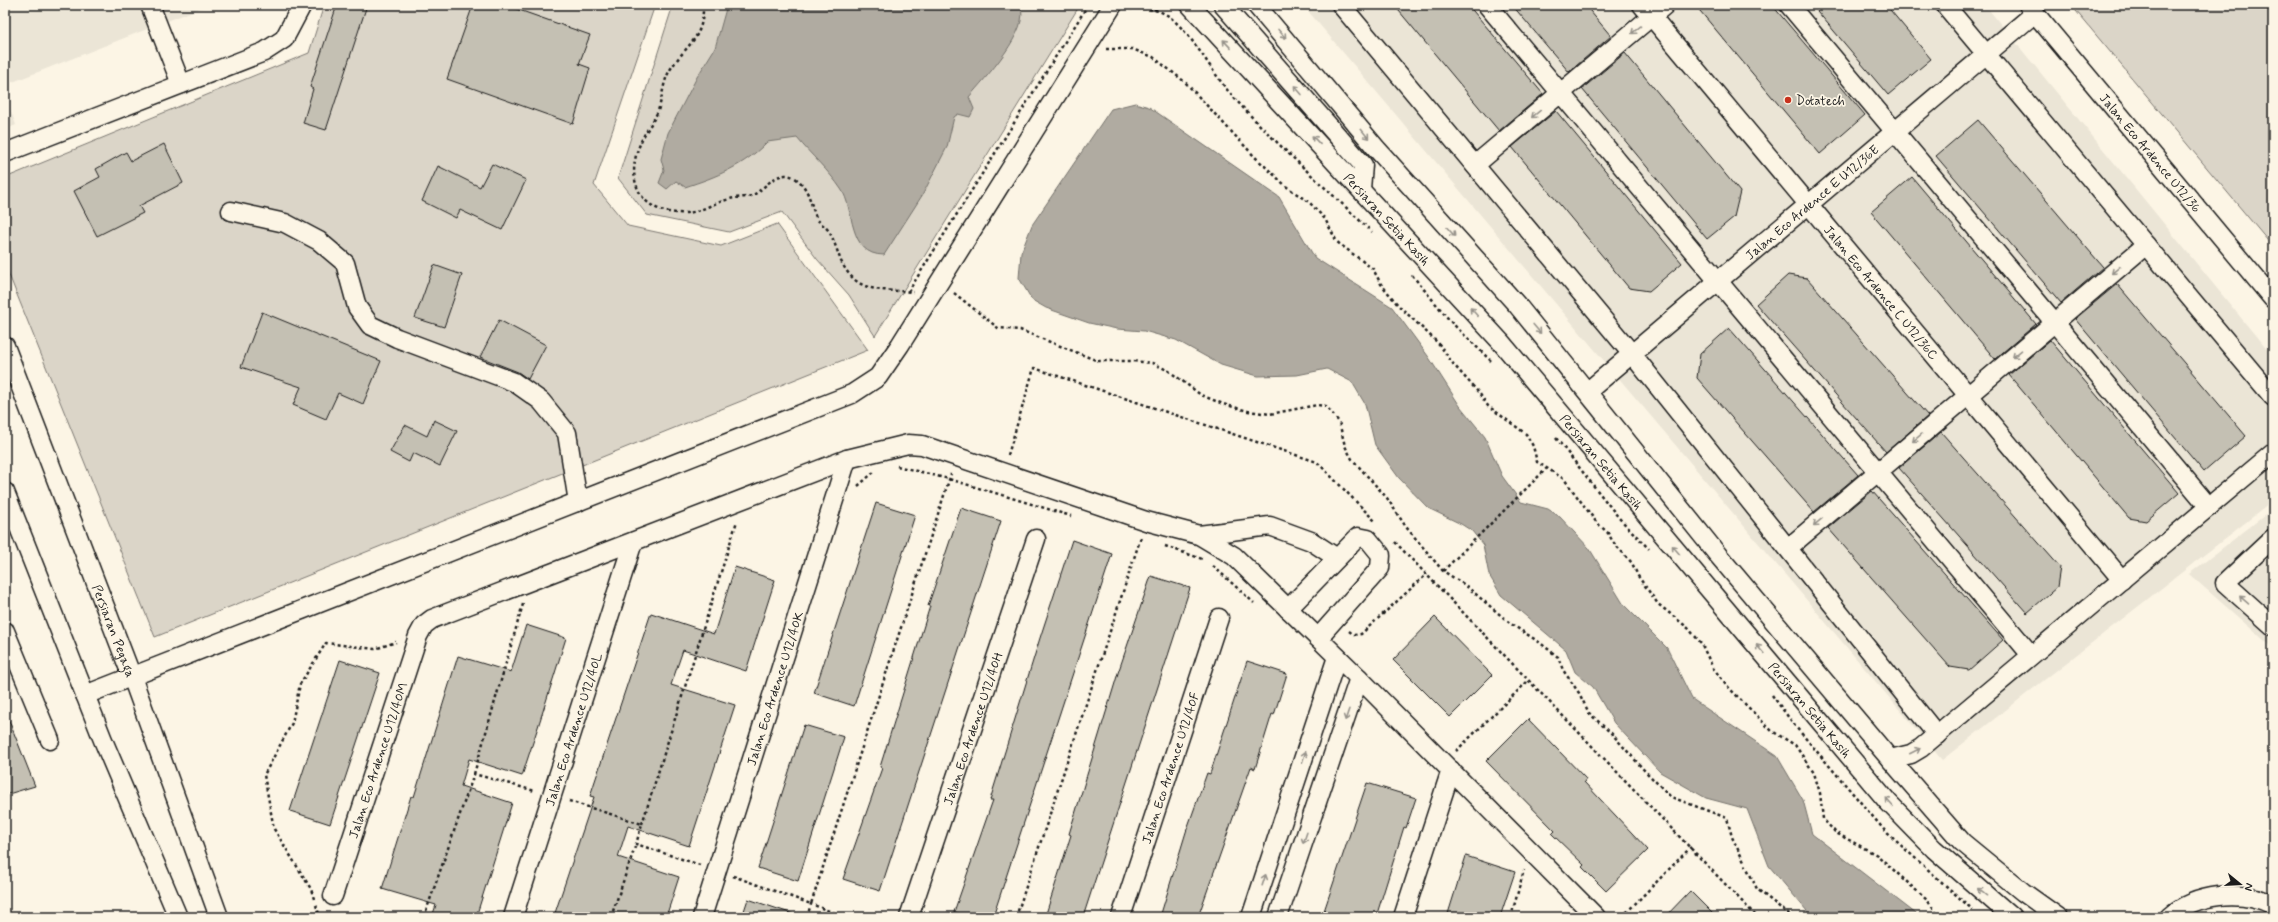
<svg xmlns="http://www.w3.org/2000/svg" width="2278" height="922" font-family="Mynerve,sans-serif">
<rect width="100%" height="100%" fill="#fcf5e5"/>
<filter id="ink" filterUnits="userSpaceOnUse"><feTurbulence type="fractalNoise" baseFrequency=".025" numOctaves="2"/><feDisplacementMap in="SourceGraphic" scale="8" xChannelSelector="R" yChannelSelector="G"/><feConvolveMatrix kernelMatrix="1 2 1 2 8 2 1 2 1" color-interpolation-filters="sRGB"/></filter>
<g filter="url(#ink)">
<path fill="#ebe5d6" d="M 5,5 L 208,5 L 5,85 Z
M 1303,5 L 1985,5 L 2273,357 L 2273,501 L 1942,760 Z
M 5,96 L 16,125 L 5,130 Z
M 2273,509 L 2273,648 L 2189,574 Z"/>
<path fill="#dbd5c8" stroke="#7c7872" d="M 324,5 L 655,5 L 594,185 L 628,226 L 721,246 L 777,224 L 868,350 L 155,637 L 5,265 L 5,178 L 309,53 Z
M 673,5 L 1080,5 L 875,336 L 849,295 L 817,259 L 782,212 L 729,232 L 647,215 L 618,178 Z
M 2071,5 L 2273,5 L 2273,247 Z"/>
<path fill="#b0aba1" stroke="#75726c" d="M 727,5 L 1020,5 C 1032,29 984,79 969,97 L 974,109 L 970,117 L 958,114 L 954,117 L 947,147 L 923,194 L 884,255 C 847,255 855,208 841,189 C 829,171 811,155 797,138 L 767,142 C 744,166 716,177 685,187 L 676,181 L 667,189 L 659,183 L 664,170 L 661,159 L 668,133 L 697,77 L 715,48 Z
M 1135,103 L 1149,107 L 1279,197 L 1315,258 L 1392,307 L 1428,356 L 1460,406 L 1485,437 L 1502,476 L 1521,502 L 1548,509 L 1560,517 L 1589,548 L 1624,605 L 1667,648 L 1692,699 L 1777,756 L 1803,800 L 1812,834 L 1920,917 L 1816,917 L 1807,911 L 1769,866 L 1747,809 L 1706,798 L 1660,772 L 1614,723 L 1593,687 L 1575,672 L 1566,650 L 1501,595 L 1489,575 L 1483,545 L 1472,531 L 1461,524 L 1428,508 L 1399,478 L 1375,445 L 1365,404 L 1352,382 L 1327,369 L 1297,375 L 1258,376 L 1221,365 L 1176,340 L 1144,331 L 1117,329 L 1089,323 L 1046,308 L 1032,300 L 1019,278 L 1021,253 L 1032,225 L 1111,109 Z"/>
<path fill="#c4c0b3" stroke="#1c1c1c" d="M 337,5 L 367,5 L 326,130 L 303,123 L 313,89 L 310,87 Z
M 473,5 L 505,5 L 590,35 L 579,64 L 590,68 L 573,124 L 447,79 Z
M 1394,5 L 1468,5 L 1543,94 L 1499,131 Z
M 1512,5 L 1585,5 L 1611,36 L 1569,72 Z
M 1695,5 L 1772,5 L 1865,115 L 1820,154 Z
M 1812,5 L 1886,5 L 1931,59 L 1888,95 Z
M 1625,53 L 1740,192 L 1734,217 L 1707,239 L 1582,89 Z
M 1556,111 L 1682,263 L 1649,291 L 1629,288 L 1512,147 Z
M 1978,120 L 2103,267 L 2061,303 L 1936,156 Z
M 164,144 L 183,183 L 139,206 L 143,213 L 97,236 L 74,191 L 100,177 L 96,169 L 126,152 L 131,161 Z
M 492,164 L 526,180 L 502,230 L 460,210 L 456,218 L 422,201 L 438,166 L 480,187 Z
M 1912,177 L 2036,324 L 1995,359 L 1871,212 Z
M 434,265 L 462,275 L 444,327 L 415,318 Z
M 1788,275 L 1807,278 L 1928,416 L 1886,452 L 1756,304 Z
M 2117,284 L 2246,436 L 2204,472 L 2075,319 Z
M 262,312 L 381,361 L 363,404 L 338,393 L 326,419 L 293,405 L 301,387 L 241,367 Z
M 499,320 L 546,345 L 528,379 L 518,372 L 480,357 Z
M 1729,328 L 1858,475 L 1814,512 L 1697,378 L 1700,354 Z
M 2050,340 L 2179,493 L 2146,521 L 2129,518 L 2009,375 Z
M 434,420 L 457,431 L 440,466 L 413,453 L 409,462 L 390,452 L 405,425 L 427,436 Z
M 1941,432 L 2060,567 L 2057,587 L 2027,613 L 1899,468 Z
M 1872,491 L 2003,640 L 1969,670 L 1950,667 L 1828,528 Z
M 876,503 L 915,515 L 854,706 L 814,693 Z
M 961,508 L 1001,521 L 880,891 L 843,879 L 882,768 L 880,767 L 930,606 L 928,606 Z
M 1072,540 L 1112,554 L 993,917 L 971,917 L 954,912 L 993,800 L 990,800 L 1040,638 Z
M 735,567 L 775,580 L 746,671 L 683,650 L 671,685 L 735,705 L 689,846 L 628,826 L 618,857 L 679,877 L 666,917 L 568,917 L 555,913 L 594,797 L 590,796 L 651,613 L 714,634 Z
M 1151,576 L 1190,588 L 1083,917 L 1045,917 L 1071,835 L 1069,834 L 1118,673 Z
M 1435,617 L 1492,675 L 1450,717 L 1393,660 Z
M 526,625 L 566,638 L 538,727 L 522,776 L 469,759 L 461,786 L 512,803 L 476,917 L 432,917 L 436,905 L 382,889 L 411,796 L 414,797 L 458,656 L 511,672 Z
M 340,660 L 380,673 L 330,824 L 290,811 Z
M 1247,661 L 1287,674 L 1274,715 L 1272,714 L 1255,769 L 1251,767 L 1198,917 L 1160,917 L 1186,832 L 1207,773 L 1210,774 Z
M 6,713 L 35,786 L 5,795 L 5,714 Z
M 1528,719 L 1586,779 L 1584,782 L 1648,850 L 1606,891 L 1582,867 L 1584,865 L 1552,834 L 1555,831 L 1486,761 Z
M 804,725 L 844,737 L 798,881 L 758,868 Z
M 1367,783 L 1416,798 L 1406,828 L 1404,827 L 1376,917 L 1322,917 Z
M 1466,856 L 1515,872 L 1500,917 L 1447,917 Z
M 1690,891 L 1716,917 L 1665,917 Z
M 748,899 L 793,914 L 793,917 L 742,917 Z"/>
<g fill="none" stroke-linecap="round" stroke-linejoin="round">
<defs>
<g id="minor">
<path d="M 150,5 L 181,84"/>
<path id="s1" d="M 1190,5 L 1500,341 L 1888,802 L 1934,849 L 2012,917"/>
<path d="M 1223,5 L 1363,165 L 1361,189"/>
<path d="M 1256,5 L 1376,148 L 1518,306 L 1718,555 L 1890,759 L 1962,842 L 2023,892 L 2058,917"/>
<path d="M 1341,5 L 1632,354 L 1937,735"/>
<path d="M 1487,5 L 2031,655"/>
<path id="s2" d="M 1642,5 L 2122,580"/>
<path d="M 1789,5 L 2209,507"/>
<path d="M 1945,5 L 2273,397"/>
<path id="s3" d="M 2028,5 L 2273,299"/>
<path d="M 5,153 L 264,52 L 284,39 L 302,5"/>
<path d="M 1475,165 L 1665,5"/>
<path d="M 231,211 L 285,223 L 319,241 L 345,263 L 357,307 L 370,325 L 397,338 L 514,382 L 541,401 L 567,433 L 578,502"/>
<path id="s4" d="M 5,346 L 132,677 L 219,917"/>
<path id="s5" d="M 1588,391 L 2035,13"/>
<path d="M 5,492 L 103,740 L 178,917"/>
<path d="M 1199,535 L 1270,526 L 1311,541 L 1337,558"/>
<path d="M 2273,538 L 2225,583 L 2273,626"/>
<path d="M 1788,548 L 2146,245"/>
<path d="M 1288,609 L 1358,537 L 1368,539 L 1381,555 L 1380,568 L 1318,638"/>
<path d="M 5,631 L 50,740"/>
<path d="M 85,695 L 852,394 L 878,377 L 900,345 L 1113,5"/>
<path d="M 1890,759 L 1911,754 L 1921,748 L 2273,453"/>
<path id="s6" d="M 333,896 L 418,636 L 424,625 L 432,619 L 847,459 L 908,444 L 922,445 L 1146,521 L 1199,535 L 1234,556 L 1359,678 L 1596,917"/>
<path id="s7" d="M 513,917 L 633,542"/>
<path id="s8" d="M 702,917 L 847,459"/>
<path id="s9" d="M 909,917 L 1036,539"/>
<path id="s10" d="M 1121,917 L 1219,618"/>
<path d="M 1251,917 L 1337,657"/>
<path d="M 1278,917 L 1359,678"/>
<path d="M 1403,917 L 1451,770"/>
<path d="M 2169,917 C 2195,894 2242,888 2273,905"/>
</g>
</defs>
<use href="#minor" stroke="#1c1c1c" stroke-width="21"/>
<path stroke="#1c1c1c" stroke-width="2.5" stroke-dasharray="3 3" stroke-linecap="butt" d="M 703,5 C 704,40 686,44 670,70 C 662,83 663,99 657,113 C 652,124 644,133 640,144 C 627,173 635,206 669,212 C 698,217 705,205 730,199 C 736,197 744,198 751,196 C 765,190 777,167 795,178 C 809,187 810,203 816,217 C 819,223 824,225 828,230 C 834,239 837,251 841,261 C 857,295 883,289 913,292
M 1131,9 C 1143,7 1161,9 1171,18 C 1197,40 1212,74 1235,99 C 1278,146 1326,188 1372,232
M 1154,10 L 1161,5
M 1106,49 L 1132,49 L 1153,57 L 1185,82 L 1255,157 L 1287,187 L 1310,203 L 1325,219 L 1337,242 L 1373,269 L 1381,284 L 1398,305 L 1439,344 L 1454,365 L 1479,393 L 1488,406 L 1526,434 L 1533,446 L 1537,462 L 1564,479 L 1597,523 L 1608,533 L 1613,542 L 1632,563 L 1638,576 L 1658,604 L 1688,628 L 1701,643 L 1713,668 L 1730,689 L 1772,731 L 1795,745 L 1814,773 L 1820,793 L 1823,819 L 1836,833 L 1877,855 L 1928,901 L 1939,917
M 1412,275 L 1451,322 L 1491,361
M 908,292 L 1088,5
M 954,293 L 998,328 L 1020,330 L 1098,361 L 1133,361 L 1152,363 L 1169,371 L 1201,395 L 1223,404 L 1248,411 L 1270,414 L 1317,405 L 1326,406 L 1339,422 L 1345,446 L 1352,459 L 1387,498 L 1406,527 L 1443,571 L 1465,585 L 1511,624 L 1539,642 L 1558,657 L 1563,670 L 1579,693 L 1589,713 L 1612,734 L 1644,770 L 1671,797 L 1727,818 L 1732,837 L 1757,889 L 1792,917
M 1556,438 L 1619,518 L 1649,549
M 1008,455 L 1034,368 L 1317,462 L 1376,522
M 897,466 L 949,479 L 1071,516
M 858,486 L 874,472
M 1395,542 L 1757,917
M 1165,546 L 1202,559
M 1213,566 L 1254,603
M 1443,571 L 1546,469
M 1349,631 L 1354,635 L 1361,634 L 1427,574
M 1772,695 L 1795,726 L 1886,832 L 1973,910
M 1456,751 L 1529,680
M 474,774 L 523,604
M 569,801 L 642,824 L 636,844 L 700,865
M 642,824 L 737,521
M 733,876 L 811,904 L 951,474
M 314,899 L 311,889 L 274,829 L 264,775 L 292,723 L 300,684 L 326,643 L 375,649 L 396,642
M 316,905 L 320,917
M 424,917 L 474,774 L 535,791
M 611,917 L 636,844
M 807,917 L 811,904 L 845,917
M 1016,917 L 1141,537
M 1511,917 L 1524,870
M 1622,917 L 1691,847"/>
<use href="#minor" stroke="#fcf5e5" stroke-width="18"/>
</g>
<defs><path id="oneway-shaft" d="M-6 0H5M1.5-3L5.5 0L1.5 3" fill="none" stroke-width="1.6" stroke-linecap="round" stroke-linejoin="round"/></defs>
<g stroke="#97938b">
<use href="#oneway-shaft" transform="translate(1636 30) rotate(140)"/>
<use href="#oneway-shaft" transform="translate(1282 34) rotate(49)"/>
<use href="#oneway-shaft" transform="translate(1227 44) rotate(-133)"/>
<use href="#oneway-shaft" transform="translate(1298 90) rotate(-131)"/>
<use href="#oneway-shaft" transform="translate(1536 114) rotate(140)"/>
<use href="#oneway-shaft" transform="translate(1365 134) rotate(51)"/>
<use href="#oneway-shaft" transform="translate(1316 140) rotate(-133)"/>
<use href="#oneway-shaft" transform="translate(1451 232) rotate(48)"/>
<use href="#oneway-shaft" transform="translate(2116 270) rotate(140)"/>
<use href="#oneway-shaft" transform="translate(1474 312) rotate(-132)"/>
<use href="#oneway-shaft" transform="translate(1537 329) rotate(50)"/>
<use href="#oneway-shaft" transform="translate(2017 354) rotate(140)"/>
<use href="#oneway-shaft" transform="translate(1917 438) rotate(140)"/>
<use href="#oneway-shaft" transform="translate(1818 522) rotate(140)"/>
<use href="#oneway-shaft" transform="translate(1676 550) rotate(-130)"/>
<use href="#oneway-shaft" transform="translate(2244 600) rotate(-139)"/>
<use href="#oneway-shaft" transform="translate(1760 649) rotate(-130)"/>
<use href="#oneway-shaft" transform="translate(1347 715) rotate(109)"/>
<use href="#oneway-shaft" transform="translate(1915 751) rotate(-27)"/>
<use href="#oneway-shaft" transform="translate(1304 757) rotate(-72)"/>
<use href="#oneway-shaft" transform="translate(1889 802) rotate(-132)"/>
<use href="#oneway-shaft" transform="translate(1305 838) rotate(109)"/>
<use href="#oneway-shaft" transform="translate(1264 880) rotate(-72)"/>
<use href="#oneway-shaft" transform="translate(1982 892) rotate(-141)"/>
</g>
</g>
<circle fill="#c8321e" stroke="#fcf5e5" stroke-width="1.5" cx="1788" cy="100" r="4"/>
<g text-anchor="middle" stroke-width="3.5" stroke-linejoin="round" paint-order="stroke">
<g font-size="13" fill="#1c1c1c" stroke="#fcf5e5" text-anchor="start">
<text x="1796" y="105">Dotatech</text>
</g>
<g font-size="13" fill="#1c1c1c" stroke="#fcf5e5">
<text dy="5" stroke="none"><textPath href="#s3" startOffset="192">Jalan Eco Ardence U12/36</textPath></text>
<text dy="5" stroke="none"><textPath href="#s5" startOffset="293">Jalan Eco Ardence E U12/36E</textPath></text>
<text dy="5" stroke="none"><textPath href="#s1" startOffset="291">Persiaran Setia Kasih</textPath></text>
<text dy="5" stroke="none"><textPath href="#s2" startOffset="374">Jalan Eco Ardence C U12/36C</textPath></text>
<text dy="5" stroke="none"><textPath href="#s1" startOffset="615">Persiaran Setia Kasih</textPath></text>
<text dy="5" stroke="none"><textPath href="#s4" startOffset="305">Persiaran Pegaga</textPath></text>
<text dy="5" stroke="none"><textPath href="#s8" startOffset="240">Jalan Eco Ardence U12/40K</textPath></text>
<text dy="5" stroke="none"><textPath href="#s1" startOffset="939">Persiaran Setia Kasih</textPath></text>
<text dy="5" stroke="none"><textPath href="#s9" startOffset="199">Jalan Eco Ardence U12/40H</textPath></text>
<text dy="5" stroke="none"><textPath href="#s7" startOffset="197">Jalan Eco Ardence U12/40L</textPath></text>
<text dy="5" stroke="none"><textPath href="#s6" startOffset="143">Jalan Eco Ardence U12/40M</textPath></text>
<text dy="5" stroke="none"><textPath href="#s10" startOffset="157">Jalan Eco Ardence U12/40F</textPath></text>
</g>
</g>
<rect width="2278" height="922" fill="none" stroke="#fcf5e5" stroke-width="20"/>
<rect x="10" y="10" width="2258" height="902" fill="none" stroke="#1c1c1c" stroke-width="1.5" filter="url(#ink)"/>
<g transform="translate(2240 884) rotate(108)" stroke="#fcf5e5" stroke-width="3" paint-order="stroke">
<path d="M0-3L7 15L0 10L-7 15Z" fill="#1c1c1c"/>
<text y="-6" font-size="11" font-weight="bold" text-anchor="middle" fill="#1c1c1c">N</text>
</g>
</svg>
